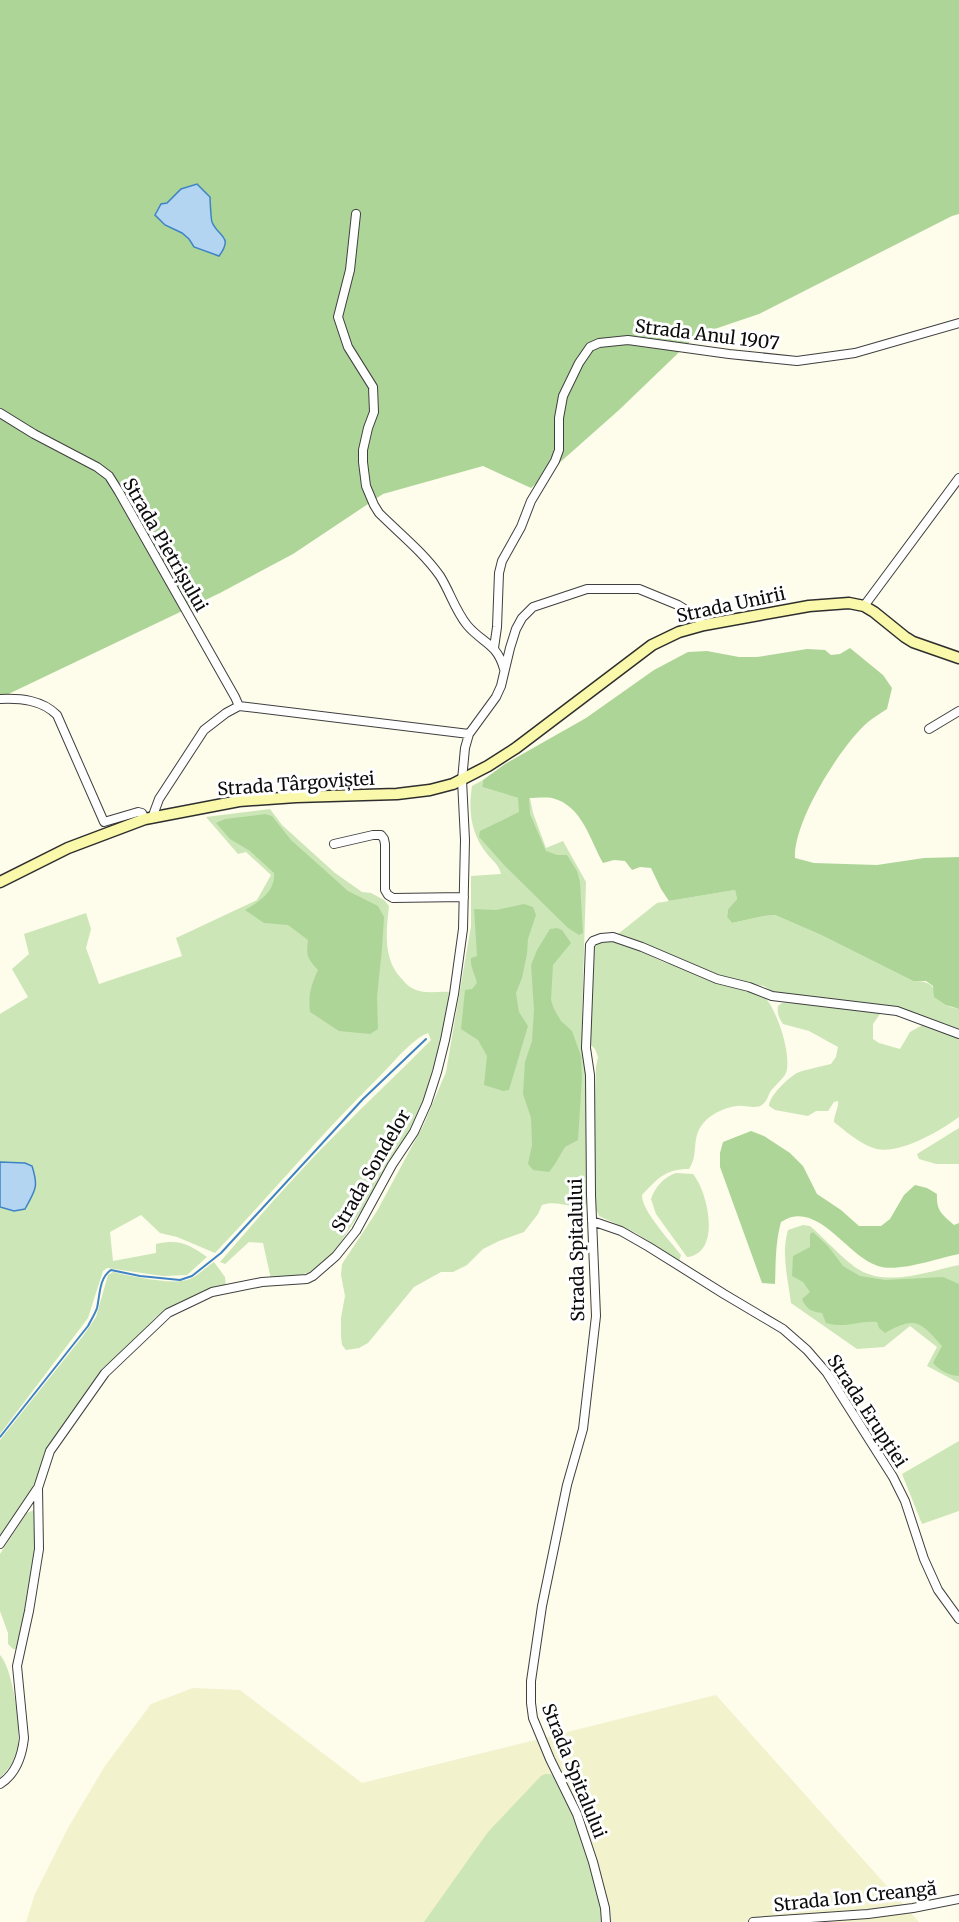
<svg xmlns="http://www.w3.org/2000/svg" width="959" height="1922" font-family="Merriweather,serif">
<rect width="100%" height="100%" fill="#fefceb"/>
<path fill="#f2f2cd" d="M 193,1688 L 240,1690 L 362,1783 L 716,1695 L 919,1922 L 26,1922 L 35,1894 L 68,1828 L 105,1766 L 151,1704 Z"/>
<path fill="#cce6b8" d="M 483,780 L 482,787 L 518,798 L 530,798 L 533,813 L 546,848 L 563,841 L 586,882 L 582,1018 L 587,1075 L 589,1192 L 587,1203 L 584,1207 C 570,1208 555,1200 542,1205 L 538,1214 L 524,1232 L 499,1241 L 483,1249 L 467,1265 L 453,1272 L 441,1272 L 414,1287 L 368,1343 L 359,1348 L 346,1350 L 342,1345 L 341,1336 L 341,1318 L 345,1296 L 341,1275 L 342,1264 L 377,1211 L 424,1124 L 446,1072 L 471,926 L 471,876 L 501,874 C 499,865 494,862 488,855 C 471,835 468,811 472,786 Z
M 270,809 L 282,825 L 335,873 L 362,892 L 371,893 L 384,900 L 389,906 C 386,931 383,959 401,978 C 405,983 410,988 416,990 C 426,994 439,991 449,992 C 445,1035 435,1083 415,1121 C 392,1165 364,1207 337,1248 C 316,1276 304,1275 271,1279 L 263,1243 L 249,1242 L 225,1264 L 220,1262 C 258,1218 296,1174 337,1133 C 368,1101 400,1072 431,1040 L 428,1033 C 412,1039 393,1063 381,1075 C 323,1132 271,1194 215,1253 L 177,1237 L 160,1233 L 141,1215 L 110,1232 L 113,1261 L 156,1253 L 156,1244 C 180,1239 188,1244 207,1257 L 187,1275 L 163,1276 L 107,1268 L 103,1271 L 88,1318 L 0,1434 L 0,1014 L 28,997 L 12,969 L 29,954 L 24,934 L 86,913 L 91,929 L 86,948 L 99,984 L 182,956 L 176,938 L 257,900 L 271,875 L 246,852 L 238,854 L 206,817 Z
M 735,890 L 737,899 L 728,909 L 727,917 L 732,923 L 764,916 L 775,915 L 821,935 L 913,981 C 936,981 931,989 945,1003 C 948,1007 954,1008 959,1009 L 959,1029 L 895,1007 L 772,992 L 764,986 L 726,980 L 665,955 L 641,942 L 619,936 L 618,934 L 657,903 Z
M 609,940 C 628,942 642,952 659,960 C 666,964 674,964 681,967 C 694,972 705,980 718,984 C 732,989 749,987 762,995 C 776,1004 794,1060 785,1075 C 781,1081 774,1086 770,1092 C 768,1096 767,1101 763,1104 C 757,1110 744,1105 737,1106 C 728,1107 718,1111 711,1116 C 687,1134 701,1152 689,1169 C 665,1169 657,1179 642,1195 C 641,1210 671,1242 681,1255 L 679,1262 L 636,1233 L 599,1216 L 596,1209 L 594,1124 L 596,1067 L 598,1057 L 595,1049 L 590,1044 L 589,1038 L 593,950 L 596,944 Z
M 782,1003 L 817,1004 L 878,1011 L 880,1014 L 873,1024 L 873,1039 L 879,1043 L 900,1049 L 910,1032 L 924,1024 L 959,1037 L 959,1117 C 940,1131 901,1154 877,1149 C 863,1146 845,1131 834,1122 C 834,1114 839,1108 838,1101 L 834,1102 L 828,1111 L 816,1111 L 808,1116 L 775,1110 L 769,1106 C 769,1096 788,1078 797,1073 C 807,1069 820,1067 831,1064 L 836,1057 L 838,1047 L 809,1031 L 783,1024 C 779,1018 777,1014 778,1006 Z
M 959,1128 L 959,1164 L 936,1164 L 919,1159 L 917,1154 Z
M 676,1173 L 693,1174 C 708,1192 722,1253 687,1257 L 656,1214 L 651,1199 C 655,1187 664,1177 676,1173 Z
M 803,1225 L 810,1226 C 824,1238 836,1252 851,1264 C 881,1290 925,1272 959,1265 L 959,1383 L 927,1366 L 937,1347 L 910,1326 L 884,1347 L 857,1349 L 791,1303 C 788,1279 781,1254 788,1230 Z
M 214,1262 L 225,1277 L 226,1287 L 209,1291 L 169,1308 L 155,1318 L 106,1370 L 57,1435 L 31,1495 L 0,1539 L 0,1440 L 83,1336 L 96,1317 L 108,1275 L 113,1272 C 131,1276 174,1286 190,1279 C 199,1275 206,1267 214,1262 Z
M 959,1441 L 959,1511 L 922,1524 L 902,1474 Z
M 34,1510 L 37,1514 L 37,1548 L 26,1611 L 17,1649 L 13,1649 L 8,1644 L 8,1633 L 0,1611 L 0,1554 L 27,1513 Z
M 0,1655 C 13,1669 22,1731 17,1751 C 15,1762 7,1770 0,1778 Z
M 545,1774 L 550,1774 L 555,1777 L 560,1784 L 577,1827 L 600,1895 L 603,1922 L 424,1922 L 488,1832 L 541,1776 Z"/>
<path fill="#aed598" d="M 0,0 L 959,0 L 959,214 L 952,216 L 759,314 L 697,335 L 619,410 L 531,488 L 483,466 L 383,494 L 293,554 L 220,593 L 0,698 Z
M 850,648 L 883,675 L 892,688 L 887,709 C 881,713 874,717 868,722 C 841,745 793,822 795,858 L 814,863 L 877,865 L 924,858 L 959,857 L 959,1009 L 946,1005 L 934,997 L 933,986 L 926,981 L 913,981 L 821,935 L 775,915 L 764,916 L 732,923 L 727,917 L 728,909 L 737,899 L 735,890 L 669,901 L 661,889 L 651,868 L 640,867 L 632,870 L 625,861 L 614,860 L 603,863 C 590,840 582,805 552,798 C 545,797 536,798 529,798 L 530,814 L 546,851 L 557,855 L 567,855 L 577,871 L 580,882 L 583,933 L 579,935 L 568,928 L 505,866 L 479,837 L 480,831 L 519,812 L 518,798 L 482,787 L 483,780 L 505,764 L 586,718 L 654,670 L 688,652 L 707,651 L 739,657 L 757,657 L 807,649 L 825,650 L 831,655 L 840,654 Z
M 265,814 L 272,816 L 291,840 L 348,891 L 378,906 L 384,917 L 382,949 L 377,997 L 378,1029 L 370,1034 L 339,1031 L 310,1012 C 308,995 311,985 318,970 C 307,958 306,956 308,940 L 288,925 L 264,923 L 245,910 C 259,902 276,891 274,873 L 250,851 L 230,839 L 216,823 L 225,819 Z
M 524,904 L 533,907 L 536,915 L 528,939 L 527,954 L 522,978 L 516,993 L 519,1012 L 528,1026 L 509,1090 L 503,1091 L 484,1085 L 487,1056 L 478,1040 L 461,1029 L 465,990 L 472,989 L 477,983 C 475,974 470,967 471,958 L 477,956 L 474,909 L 496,910 Z
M 557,928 L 562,930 L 571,943 L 553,965 L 551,1000 L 554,1009 L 561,1021 L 572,1031 L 581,1056 L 582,1078 L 578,1140 L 565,1147 L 555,1164 L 549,1172 L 533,1170 L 528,1164 L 532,1145 L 531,1118 L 523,1094 L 525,1062 L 532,1041 L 534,1010 L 531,965 L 537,950 L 550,929 Z
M 751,1131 L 764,1136 L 790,1153 L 803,1166 L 817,1194 L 841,1210 L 859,1226 L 881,1226 L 890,1219 L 904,1195 L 915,1185 L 927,1188 L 937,1194 C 936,1211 942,1214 954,1225 L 959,1223 L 959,1254 C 938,1258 898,1273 878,1266 C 846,1256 817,1198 781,1222 C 775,1245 776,1261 775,1284 L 762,1283 L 720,1167 L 720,1153 L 723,1142 Z
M 813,1232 L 828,1246 L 843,1266 L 860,1276 L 885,1280 L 943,1277 L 959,1284 L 959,1376 C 950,1376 939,1370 933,1363 L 942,1346 C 920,1321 915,1316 885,1333 L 879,1328 L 877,1322 C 857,1320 849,1329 826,1323 L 822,1313 C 812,1312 806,1309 802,1299 L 810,1292 L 803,1282 L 792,1276 L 793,1256 L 810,1247 L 810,1234 Z"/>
<path fill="#b3d5f2" stroke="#3e84c5" stroke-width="1.5" d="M 197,184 L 210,197 C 210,199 211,220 212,222 C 218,237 234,236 219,256 L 194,247 L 189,239 L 182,233 L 165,225 L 155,215 L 161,204 L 167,203 L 181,189 Z
M 0,1162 L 25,1163 L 32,1166 C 39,1188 35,1190 25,1209 L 14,1211 L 0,1207 Z"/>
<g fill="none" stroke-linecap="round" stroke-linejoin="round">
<path stroke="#3e84c5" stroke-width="2" d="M 0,1437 L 88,1326 C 91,1320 95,1314 97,1308 C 100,1295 99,1278 111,1270 L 140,1276 L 180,1280 L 192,1276 L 221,1253 L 363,1099 L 426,1039"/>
<defs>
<path id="minor" d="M 356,214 L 350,270 L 338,317 L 348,347 L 373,387 L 374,412 L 368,428 L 363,450 L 363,462 L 366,486 L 374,505 L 379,513 C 400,534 423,552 440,576 C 450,592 455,610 467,625 C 482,643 497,643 504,669
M 0,413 L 34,434 L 97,467 L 109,476 L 119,492 L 235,697 L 239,706
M 864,606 L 959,478
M 494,648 L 497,627 L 499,573 L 502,561 L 521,527 L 531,501 L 555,461 L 559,450 L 559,418 L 563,396 L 579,363 L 590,347 L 599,343 L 628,340 L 729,354 L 797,361 L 855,353 L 959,323
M 0,699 C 21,698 42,700 57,715 L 104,822 L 138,812 L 142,813 L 145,819
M 929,729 L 959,711
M 152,818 L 159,799 L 204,730 L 226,713 L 239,706 L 469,734
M 334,844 L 373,835 L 381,835 L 384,839 L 385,844 L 385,890 L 388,895 L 393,898 L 464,897
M 592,1221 L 621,1231 L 649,1247 L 724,1294 L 783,1329 L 807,1350 L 827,1373 L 893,1477 L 905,1501 L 924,1559 L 938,1590 L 959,1619
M 0,1544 L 37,1489
M 0,1784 C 16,1774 22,1756 24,1738 L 17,1666 L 29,1611 L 39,1549 L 38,1488 L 50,1451 L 105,1373 L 168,1313 L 212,1292 L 262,1282 L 307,1279 L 313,1276 L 336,1256 L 356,1231 L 392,1165 L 414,1132 L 427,1103 L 437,1072 L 445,1040 L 454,994 L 463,929 L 465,840 L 462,780 L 465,748 L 469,734 L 496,697 L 501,686 L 510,648 L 516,629 L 522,618 L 533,607 L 587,589 L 639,589 L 678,605 L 696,616 L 704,625
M 606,1922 L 605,1908 L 593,1862 L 577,1814 L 550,1759 L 533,1718 L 531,1703 L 531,1681 L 542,1606 L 567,1485 L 583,1429 L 596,1316 L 591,1195 L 590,1075 L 586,1048 L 590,945 L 593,941 L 601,938 L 613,937 L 642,947 L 717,979 L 749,987 L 772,996 L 897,1011 L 959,1034
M 753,1922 L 868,1914 L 913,1908 L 959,1899"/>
<path id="secondary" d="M 0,882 L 68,848 L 145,819 L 239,801 L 296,797 L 397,794 L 430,790 L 453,784 L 488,766 L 516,748 L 652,645 L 679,632 L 704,625 L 809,606 L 849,603 L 864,606 L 874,612 L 905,637 L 913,642 L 959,658"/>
</defs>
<use href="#minor" stroke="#3f3f3f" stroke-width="10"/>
<use href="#secondary" stroke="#2e2e2e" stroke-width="13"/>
<use href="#minor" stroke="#fff" stroke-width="8"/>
<use href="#secondary" stroke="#faf8aa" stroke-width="10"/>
</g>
<g text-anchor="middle" stroke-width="6" stroke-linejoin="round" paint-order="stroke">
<g font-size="18" fill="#0c0c0c" stroke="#fff">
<text transform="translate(707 335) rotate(7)" y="6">Strada Anul 1907</text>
<text transform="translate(165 545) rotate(60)" y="6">Strada Pietrișului</text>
<text transform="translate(731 605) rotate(-12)" y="6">Strada Unirii</text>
<text transform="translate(296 784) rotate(-4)" y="6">Strada Târgoviștei</text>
<text transform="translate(371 1171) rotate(-60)" y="6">Strada Sondelor</text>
<text transform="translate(577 1250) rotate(-91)" y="6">Strada Spitalului</text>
<text transform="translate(867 1411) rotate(57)" y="6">Strada Erupției</text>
<text transform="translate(574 1771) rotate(68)" y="6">Strada Spitalului</text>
<text transform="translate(855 1897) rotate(-6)" y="6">Strada Ion Creangă</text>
</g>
</g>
</svg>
